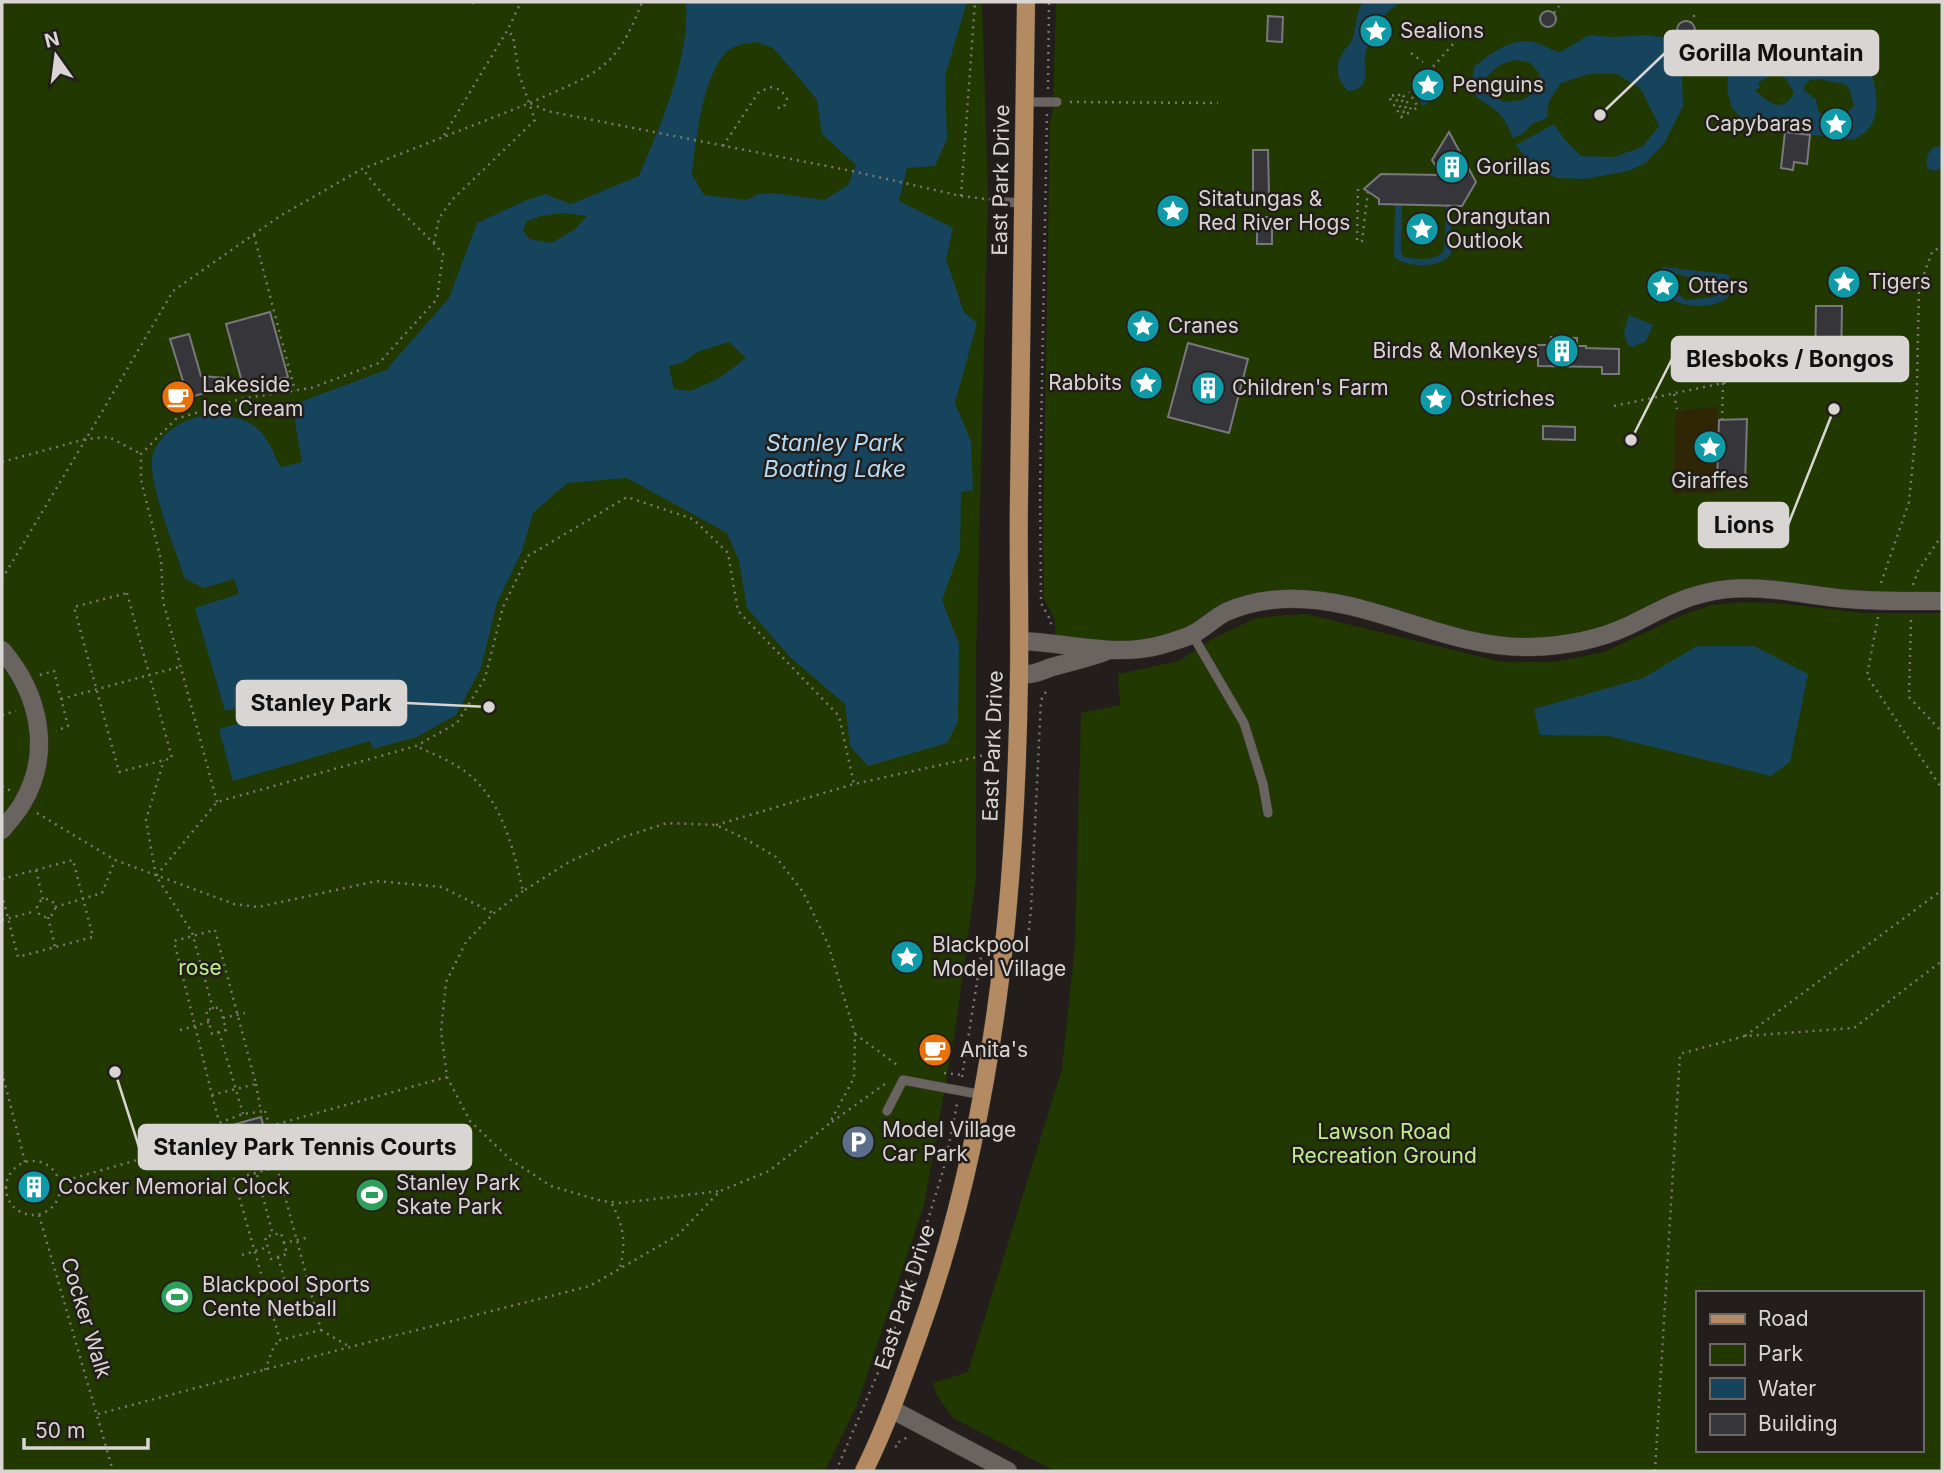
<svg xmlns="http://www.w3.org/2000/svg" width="1944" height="1473" font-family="Inter,sans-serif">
<rect width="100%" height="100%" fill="#231e1b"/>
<path fill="#213800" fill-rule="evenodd" d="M 2,2 L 982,2 L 988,199 L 976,656 L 976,878 L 955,1031 L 924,1205 L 857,1405 L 825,1471 L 2,1471 Z
M 1056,2 L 1942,2 L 1942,598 L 1734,588 L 1625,627 L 1529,647 L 1284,598 L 1158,646 L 1055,644 L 1055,620 L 1044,599 L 1043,542 L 1050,123 L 1053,108 Z
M 1744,602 L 1775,603 L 1864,613 L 1942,613 L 1942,1471 L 1055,1471 L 953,1418 L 937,1395 L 933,1383 L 968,1372 L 1062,1069 L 1075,944 L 1081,713 L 1120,705 L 1118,674 L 1179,661 L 1214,638 L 1254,619 L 1273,616 L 1306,614 L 1502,662 L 1554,662 L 1604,652 L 1687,613 L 1712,605 ZM 1697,1293 L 1921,1293 L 1921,1450 L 1697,1450 Z"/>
<path fill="#2e2604" d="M 1717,406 L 1719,420 L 1717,493 L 1673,493 L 1676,412 Z"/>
<path fill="#16445d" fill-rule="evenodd" d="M 686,2 L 967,2 L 945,76 L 947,139 L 935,166 L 907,168 L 899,201 L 953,228 L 946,259 L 964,312 L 977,323 L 955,403 L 971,441 L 973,490 L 961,492 L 960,550 L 942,600 L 959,644 L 958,722 L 947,743 L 868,766 L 850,746 L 845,704 L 791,658 L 747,608 L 739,561 L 727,533 L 627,478 L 567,483 L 533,513 L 522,551 L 497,603 L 481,668 L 456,715 L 417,737 L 373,749 L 370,741 L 233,781 L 219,729 L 267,715 L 263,701 L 225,711 L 195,608 L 239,594 L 234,579 L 204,588 L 185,579 C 177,553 145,477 153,454 C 168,416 216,406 250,423 C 266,432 273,451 280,467 L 302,462 L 292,405 L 386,370 L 449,298 L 477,223 L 527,200 L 545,194 L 571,204 L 639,176 C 661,124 690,59 686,2 ZM 756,42 L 773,48 L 795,73 L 817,100 L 822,134 L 856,165 L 848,185 L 824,200 L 774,193 L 759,194 L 746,200 L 704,195 L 692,175 C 696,143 703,62 734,47 C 741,44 749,43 756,42 ZM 563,213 L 587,216 L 574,230 L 551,243 L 529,239 L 523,230 L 527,221 L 541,216 ZM 729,342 L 746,358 L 719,378 L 691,391 L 674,389 L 669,366 L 682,363 L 697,352 Z
M 1363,2 L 1403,2 C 1383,9 1369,35 1365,56 C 1363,65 1368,76 1363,84 C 1359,90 1354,90 1348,91 C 1338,81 1334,68 1342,54 C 1344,49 1349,46 1352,40 C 1357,27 1355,14 1363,2 Z
M 1589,35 L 1612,37 L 1647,35 L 1670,38 L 1679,47 L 1682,70 L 1683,106 L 1665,142 L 1646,163 L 1628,171 L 1585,179 L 1557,178 L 1534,168 L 1516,145 L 1554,124 L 1564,139 L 1581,156 L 1614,157 L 1642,147 L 1659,126 L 1641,89 L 1617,74 L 1589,74 L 1561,83 L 1549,101 L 1547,118 L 1532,124 L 1523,134 L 1513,138 C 1510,131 1507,123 1502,117 C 1485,95 1467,107 1474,67 C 1490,54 1511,37 1534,42 C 1542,44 1550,50 1560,52 ZM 1515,60 L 1529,62 L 1539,73 L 1539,88 L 1523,100 L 1503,102 L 1485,88 L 1486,77 L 1500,65 Z
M 1769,43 L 1851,58 L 1870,66 C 1877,94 1886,127 1852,140 L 1751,127 L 1732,108 L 1727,89 L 1730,63 L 1738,49 ZM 1775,73 L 1786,79 L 1794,93 C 1782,115 1768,102 1755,90 L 1760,88 L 1758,83 ZM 1818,79 L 1844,84 L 1849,88 L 1854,106 C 1849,113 1832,118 1824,117 L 1818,110 L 1816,99 L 1804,90 L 1804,86 L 1810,80 Z
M 1433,74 L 1443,81 C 1440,93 1434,99 1423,106 L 1416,93 Z
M 1942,146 L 1942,167 L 1935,171 L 1928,169 C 1925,160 1927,155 1933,147 Z
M 1395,204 L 1402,205 L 1401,252 L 1404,257 C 1416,259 1435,262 1444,251 L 1446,206 L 1451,206 L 1451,253 C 1442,269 1407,268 1394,257 Z
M 1663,267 L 1726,274 L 1729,276 C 1731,281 1733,287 1731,292 C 1724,313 1652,314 1659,270 ZM 1678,274 L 1696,279 L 1725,280 L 1726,284 L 1713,297 L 1686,300 L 1668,287 L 1668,277 Z
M 1629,315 L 1653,325 L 1646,341 L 1633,347 L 1628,345 L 1624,333 Z
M 1697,646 L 1754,646 L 1808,674 L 1790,762 L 1771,776 L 1608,736 L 1540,735 L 1534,709 L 1643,678 Z"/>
<path fill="#35353a" stroke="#79787e" stroke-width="2" d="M1540 19a8 8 0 1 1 16 0a8 8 0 1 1-16 0Z
M 1268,16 L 1283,17 L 1282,42 L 1267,41 Z
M1677 30a9 9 0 1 1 18 0a9 9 0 1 1-18 0Z
M 1449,132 L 1476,182 L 1462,206 L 1379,204 L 1379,199 L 1364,189 L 1381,174 L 1441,175 L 1432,160 Z
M 1785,132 L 1810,135 L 1807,164 L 1794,162 L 1793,170 L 1781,168 Z
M 1253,150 L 1268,150 L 1269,195 L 1253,195 Z
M 1257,217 L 1272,217 L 1272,244 L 1257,244 Z
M 1816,306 L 1842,306 L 1841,365 L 1815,365 Z
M 270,312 L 288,377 L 244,389 L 226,324 Z
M 189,334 L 201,376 L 225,378 L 224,392 L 207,392 L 185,399 L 170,408 L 162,395 L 183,381 L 170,339 Z
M 1551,337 L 1577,338 L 1577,346 L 1586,346 L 1586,348 L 1619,349 L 1619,374 L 1602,374 L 1602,367 L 1538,366 L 1538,345 L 1551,345 Z
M 1188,343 L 1248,359 L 1229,433 L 1168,417 Z
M 1747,419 L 1745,485 L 1717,484 L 1719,420 Z
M 1543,426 L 1575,427 L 1575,440 L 1543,439 Z
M 261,1117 L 267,1139 L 228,1150 L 222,1128 Z"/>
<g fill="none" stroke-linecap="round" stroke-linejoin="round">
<defs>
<path id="lane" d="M 1025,102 L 1057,102
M 1006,202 L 1024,203
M 1192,634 L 1244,723 L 1263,784 L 1268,813
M 887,1111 L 903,1080 L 983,1095"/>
<path id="street" d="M 1019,641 C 1066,642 1115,658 1161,645 C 1171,642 1182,639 1191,635 C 1204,629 1214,618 1226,612 C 1244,604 1263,600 1283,599 C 1368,595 1445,649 1530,647 C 1564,646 1598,640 1628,626 C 1653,614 1678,599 1705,593 C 1749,582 1793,593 1837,598 C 1871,602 1907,601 1942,601
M 2,650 C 39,693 53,752 22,804 C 17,813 9,821 2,830
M 1019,674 C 1034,675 1038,672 1052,667 C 1070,662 1089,658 1107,651
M 891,1409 L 1008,1471"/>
<path id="primary" d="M 864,1471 C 885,1429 901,1384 917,1339 C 994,1126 1016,901 1019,676 C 1020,616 1018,556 1019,496 C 1021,331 1024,167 1026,2"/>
</defs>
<use href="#lane" stroke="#3d3937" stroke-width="10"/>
<use href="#street" stroke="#3d3937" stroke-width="19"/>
<use href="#primary" stroke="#3d3937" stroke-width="19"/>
<path stroke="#7a7674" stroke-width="2.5" stroke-dasharray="2 5" stroke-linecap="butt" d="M 473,2 L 474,5
M 1554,13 L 1559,6
M 1690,23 L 1695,14
M 1424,32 L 1437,35
M 1411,53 L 1423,62
M 1440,75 L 1431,69 L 1454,43
M 1048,89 L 1049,2
M 1070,102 L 1218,103
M 530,103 C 595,73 615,73 642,2
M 1047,114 L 1040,488 L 1041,603 L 1051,621 L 1051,625
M 1401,117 L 1412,111
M 1402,118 L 1389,97 L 1394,95 L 1403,112 L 1407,110 L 1399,95 L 1402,93 L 1412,111 L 1418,107 L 1409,92
M 444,135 L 507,31 L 521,2
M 723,146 L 758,93 L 770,87 L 781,90 L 787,99 L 784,107 L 777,108
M 1358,189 L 1357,241 L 1362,241 L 1368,191
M 961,196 L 975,2
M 254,235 L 295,391
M 434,243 L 439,218 L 453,199 L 535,120 L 519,74 L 513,36 L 507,31
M 1674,394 L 1677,409
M 1614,406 L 1723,383 L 1756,372 L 1782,348
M 1722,420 L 1723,383
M 2,462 L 86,439 L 173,291 L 280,216 L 362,169 L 530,103 L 547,111 L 852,171 L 961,196 L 995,200
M 2,579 L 86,439 L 109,437 L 141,454
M 1881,583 L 1909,502 L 1916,429 L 1919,288 L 1932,252 L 1942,246
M 1913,585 L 1918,571 L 1942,535
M 127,593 L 172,758 L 119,772 L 74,607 Z
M 1878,617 L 1867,676 L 1942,789
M 1911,620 L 1909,697 L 1942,732
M 40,675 L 54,671 L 55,675 L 68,726 L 56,731
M 61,699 L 179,667
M 2,715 L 16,711
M 2,786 L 11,791
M 217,802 L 163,601 L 161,560 L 141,480 L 141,454 L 176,419 L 240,399 L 311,388 L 379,363 L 437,299 L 443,254 C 418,224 385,202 363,169
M 37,813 L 115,860 L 234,904 L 258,907 L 377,881 L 442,887 L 493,913
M 716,825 L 854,784 L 977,757 L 1000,749
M 36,870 L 43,900
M 156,876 L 146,820 L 164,760
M 2,879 L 73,860 L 93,937 L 18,957 L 2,895
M 523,891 L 494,913 L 466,942 L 446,982 L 441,1031 L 447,1077 L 470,1121 L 511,1160 L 551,1186 L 602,1201 L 621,1203 L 720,1191
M37 908a9 9 0 1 1 18 0a9 9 0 1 1-18 0Z
M 55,907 L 102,893 L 115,860
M 48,917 L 55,947
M 2,920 L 36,911
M 215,930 L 256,1084 L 212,1095 L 174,941 Z
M 1019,949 L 1027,950 L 1031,909 L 1041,700 L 1048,688
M 213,1009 L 192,932 L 156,876 L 217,802 L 416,746 L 457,723 L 485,678 L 503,607 L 528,556 L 627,497 L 693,519 L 728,553 L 738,611 L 839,716 L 854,784
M 223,1018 L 245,1013
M 180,1030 L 209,1022
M 219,1032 L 212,1034 L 206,1010 L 220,1007 L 226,1030 L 219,1032 L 243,1114
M 855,1034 L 900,1067
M 1745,1036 L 1942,890
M 2,1072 L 25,1162
M 944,1073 L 962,1075
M 962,1077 L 983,944 L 988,945
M 256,1084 L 261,1112
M 212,1095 L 219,1122
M 265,1111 L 274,1141 L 224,1155 L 216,1124 L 243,1114 Z
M 832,1122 L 886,1083
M 270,1126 L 447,1077
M 271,1132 L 307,1147
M 250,1148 L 273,1235
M6 1188a27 27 0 1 1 54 0a27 27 0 1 1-54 0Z
M 277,1167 L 321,1330 L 280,1340 L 234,1179 Z
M 60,1182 L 218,1137
M 612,1204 C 624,1227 626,1243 620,1268
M 39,1215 L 113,1471
M 284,1243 L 281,1233 L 265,1237 L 271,1259 L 287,1254 L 284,1243 L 310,1237
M 242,1255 L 268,1247
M 278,1257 L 289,1295
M 321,1330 L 350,1347
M 265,1370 L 274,1346 L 280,1340
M 98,1414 L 350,1347 L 590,1286 L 678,1235 L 720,1191 L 769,1171 L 829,1124 L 854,1078 L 855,1034 L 828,944 L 803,892 L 776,857 L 744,838 L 716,825 L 667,823 L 623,837 L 569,862 L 523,891 C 514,852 504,807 473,778 C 457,763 435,755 416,746
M 895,1446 L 897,1447 L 899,1442 L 908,1437
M 836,1471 L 880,1368 L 913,1278 L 917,1256 L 945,1164 L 957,1104
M 1655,1471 L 1680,1054 L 1745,1036 L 1854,1028 L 1942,961"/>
<use href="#lane" stroke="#6a6460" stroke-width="9"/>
<use href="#street" stroke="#6a6460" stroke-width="18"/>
<use href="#primary" stroke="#b38a61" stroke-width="18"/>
</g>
<defs>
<symbol id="sight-disc" viewBox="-11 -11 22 22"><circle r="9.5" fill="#0f9aa8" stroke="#231e1b"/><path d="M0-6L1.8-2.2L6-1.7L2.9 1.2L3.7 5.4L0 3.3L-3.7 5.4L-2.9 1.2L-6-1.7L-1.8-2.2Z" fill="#fff"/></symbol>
<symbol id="building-disc" viewBox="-11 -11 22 22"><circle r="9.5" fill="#0f9aa8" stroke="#231e1b"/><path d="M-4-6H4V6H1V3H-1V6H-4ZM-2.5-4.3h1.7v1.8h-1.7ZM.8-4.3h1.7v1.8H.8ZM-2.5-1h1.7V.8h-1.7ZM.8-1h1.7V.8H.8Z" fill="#fff"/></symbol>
<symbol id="cafe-disc" viewBox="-11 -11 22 22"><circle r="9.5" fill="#e8710a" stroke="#231e1b"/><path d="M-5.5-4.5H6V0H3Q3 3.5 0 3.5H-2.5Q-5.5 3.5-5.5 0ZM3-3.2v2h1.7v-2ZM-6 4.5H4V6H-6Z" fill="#fff"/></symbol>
<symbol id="parking-disc" viewBox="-11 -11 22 22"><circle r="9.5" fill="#5c6f8a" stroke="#231e1b"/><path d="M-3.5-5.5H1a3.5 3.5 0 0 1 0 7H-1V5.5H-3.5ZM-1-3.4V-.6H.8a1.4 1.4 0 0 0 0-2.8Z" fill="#fff"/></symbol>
<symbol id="stadium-disc" viewBox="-11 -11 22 22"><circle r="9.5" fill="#2e9e5b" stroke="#231e1b"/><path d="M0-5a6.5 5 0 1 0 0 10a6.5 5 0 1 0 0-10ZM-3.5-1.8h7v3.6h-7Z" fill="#fff"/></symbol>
</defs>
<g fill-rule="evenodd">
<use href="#sight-disc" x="1357" y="12" width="38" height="38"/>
<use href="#sight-disc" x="1409" y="66" width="38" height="38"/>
<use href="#sight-disc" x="1817" y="105" width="38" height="38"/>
<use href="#building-disc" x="1433" y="148" width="38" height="38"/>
<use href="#sight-disc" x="1154" y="192" width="38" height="38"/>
<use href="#sight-disc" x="1403" y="210" width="38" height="38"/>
<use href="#sight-disc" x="1825" y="263" width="38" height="38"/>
<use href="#sight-disc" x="1644" y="267" width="38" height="38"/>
<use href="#sight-disc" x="1124" y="307" width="38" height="38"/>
<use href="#building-disc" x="1543" y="332" width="38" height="38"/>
<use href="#sight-disc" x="1127" y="364" width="38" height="38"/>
<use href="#building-disc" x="1189" y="369" width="38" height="38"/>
<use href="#cafe-disc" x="159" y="378" width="38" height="38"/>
<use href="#sight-disc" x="1417" y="380" width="38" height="38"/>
<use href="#sight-disc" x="1691" y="428" width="38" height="38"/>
<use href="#sight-disc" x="888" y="938" width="38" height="38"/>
<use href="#cafe-disc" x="916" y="1031" width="38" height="38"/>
<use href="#parking-disc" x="839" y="1123" width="38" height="38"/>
<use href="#building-disc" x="15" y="1168" width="38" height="38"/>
<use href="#stadium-disc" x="353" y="1176" width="38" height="38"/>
<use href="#stadium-disc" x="158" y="1278" width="38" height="38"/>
</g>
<g text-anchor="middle" stroke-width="5" stroke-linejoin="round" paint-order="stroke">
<g font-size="21" fill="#d8d5d3" stroke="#231e1b" text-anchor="start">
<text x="1400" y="38">Sealions</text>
<text x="1452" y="92">Penguins</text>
<text x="1812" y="131" text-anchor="end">Capybaras</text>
<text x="1476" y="174">Gorillas</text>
<text x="1198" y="206">Sitatungas &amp;<tspan x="1198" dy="24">Red River Hogs</tspan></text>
<text x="1446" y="224">Orangutan<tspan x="1446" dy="24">Outlook</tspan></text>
<text x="1868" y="289">Tigers</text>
<text x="1688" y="293">Otters</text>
<text x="1168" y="333">Cranes</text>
<text x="1538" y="358" text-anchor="end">Birds &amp; Monkeys</text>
<text x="1122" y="390" text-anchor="end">Rabbits</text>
<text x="202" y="392">Lakeside<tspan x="202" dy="24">Ice Cream</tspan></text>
<text x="1232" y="395">Children's Farm</text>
<text x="1460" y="406">Ostriches</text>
<text x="1710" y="488" text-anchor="middle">Giraffes</text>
<text x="932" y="952">Blackpool<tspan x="932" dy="24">Model Village</tspan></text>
<text x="960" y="1057">Anita's</text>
<text x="882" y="1137">Model Village<tspan x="882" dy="24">Car Park</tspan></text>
<text x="396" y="1190">Stanley Park<tspan x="396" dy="24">Skate Park</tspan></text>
<text x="58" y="1194">Cocker Memorial Clock</text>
<text x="202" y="1292">Blackpool Sports<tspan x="202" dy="24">Cente Netball</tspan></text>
</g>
<g font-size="21" fill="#d8d5d3" stroke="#231e1b">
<text transform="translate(1001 180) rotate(-89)" y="7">East Park Drive</text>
<text transform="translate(993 746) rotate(-88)" y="7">East Park Drive</text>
<text transform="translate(905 1297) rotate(-72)" y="7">East Park Drive</text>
<text transform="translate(86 1318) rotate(73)" y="7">Cocker Walk</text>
</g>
<g font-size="21" fill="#beef8b" stroke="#231e1b">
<text x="200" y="975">rose</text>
<text x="1384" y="1139">Lawson Road<tspan x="1384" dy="24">Recreation Ground</tspan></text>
</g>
<g font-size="23" font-style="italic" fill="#b2daf5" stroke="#231e1b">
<text x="835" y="451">Stanley Park<tspan x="835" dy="26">Boating Lake</tspan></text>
</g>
</g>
<path fill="none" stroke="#d8d5d3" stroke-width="2.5" d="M1600 115L1665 53M1631 440L1672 359M1834 409L1788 525M489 707L406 703M115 1072L139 1147"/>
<g fill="#d8d5d3" stroke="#231e1b" stroke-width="2.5">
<circle cx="1600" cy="115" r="7"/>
<circle cx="1631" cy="440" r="7"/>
<circle cx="1834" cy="409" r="7"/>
<circle cx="489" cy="707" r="7"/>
<circle cx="115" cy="1072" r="7"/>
</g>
<g fill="#d8d5d3" stroke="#d8d5d3" stroke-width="2.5">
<rect x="1665" y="31" width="213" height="44" rx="7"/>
<rect x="1672" y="337" width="236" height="44" rx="7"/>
<rect x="1699" y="503" width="89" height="44" rx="7"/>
<rect x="237" y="681" width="169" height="44" rx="7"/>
<rect x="139" y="1125" width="332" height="44" rx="7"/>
</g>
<g font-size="23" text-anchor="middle" font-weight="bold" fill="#111">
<text x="1771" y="61">Gorilla Mountain</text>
<text x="1790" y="367">Blesboks / Bongos</text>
<text x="1744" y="533">Lions</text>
<text x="321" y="711">Stanley Park</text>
<text x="305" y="1155">Stanley Park Tennis Courts</text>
</g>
<rect width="1944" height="1473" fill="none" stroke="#d8d5d3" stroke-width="7"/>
<rect x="1696" y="1291" width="228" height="161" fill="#231e1b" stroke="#6b6765" stroke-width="2"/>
<rect x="1710" y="1314" width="35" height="10" fill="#b38a61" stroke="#6b6765" stroke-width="2"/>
<text x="1758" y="1326" font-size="21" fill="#d8d5d3">Road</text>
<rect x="1710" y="1344" width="35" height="21" fill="#213800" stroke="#6b6765" stroke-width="2"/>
<text x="1758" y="1361" font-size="21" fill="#d8d5d3">Park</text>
<rect x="1710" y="1378" width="35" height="21" fill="#16445d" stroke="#6b6765" stroke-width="2"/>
<text x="1758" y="1396" font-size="21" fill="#d8d5d3">Water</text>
<rect x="1710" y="1414" width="35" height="21" fill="#35353a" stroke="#6b6765" stroke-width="2"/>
<text x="1758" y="1431" font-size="21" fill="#d8d5d3">Building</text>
<g transform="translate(56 56) rotate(346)" stroke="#231e1b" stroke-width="5" paint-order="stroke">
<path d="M0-5L12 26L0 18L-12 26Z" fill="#d8d5d3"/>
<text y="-10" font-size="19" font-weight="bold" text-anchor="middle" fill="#d8d5d3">N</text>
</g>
<path d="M24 1438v10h124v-10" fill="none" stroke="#d8d5d3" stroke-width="3.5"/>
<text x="35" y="1438" font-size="21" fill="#d8d5d3" stroke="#231e1b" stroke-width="5" paint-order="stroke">50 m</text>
</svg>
